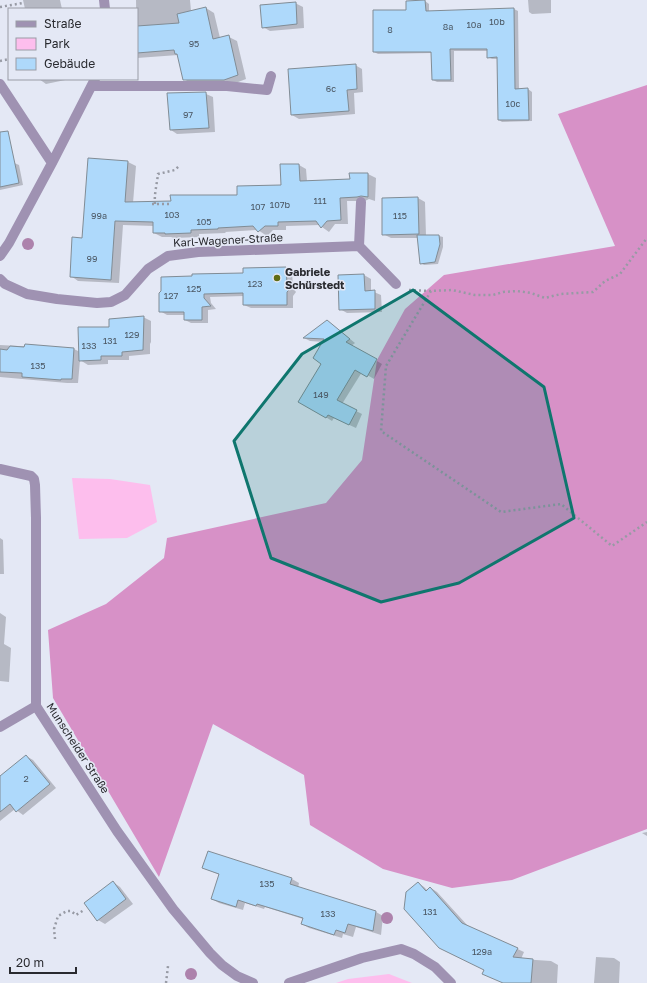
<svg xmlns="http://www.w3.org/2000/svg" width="647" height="983" font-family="'Golos Text',sans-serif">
<rect width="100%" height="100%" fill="#e4e8f5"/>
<path fill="#fdbeed" d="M 72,478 L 110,479 L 150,485 L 157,522 L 127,538 L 79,539 Z
M 389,974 L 412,983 L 336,983 L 348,979 Z"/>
<path fill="#d791c7" d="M 647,85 L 647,829 L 512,880 L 452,888 L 383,869 L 310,825 L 304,775 L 213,724 L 159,877 L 53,698 L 48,630 L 106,604 L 164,558 L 167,538 L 326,503 L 362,460 L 377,360 L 405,309 L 444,275 L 615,246 L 558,114 Z"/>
<path fill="#0003" d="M 23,0 L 60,0 L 62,9 L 25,9 Z
M 136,0 L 190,0 L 191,11 L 206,8 L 214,13 L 220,38 L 229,37 L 237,41 L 246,79 L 233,84 L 192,84 L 184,79 L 178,55 L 137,58 Z
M 528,0 L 551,0 L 551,13 L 532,14 L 529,12 Z
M 425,1 L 429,4 L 429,12 L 514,9 L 518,11 L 519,89 L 528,89 L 532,92 L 532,121 L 502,122 L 499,120 L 498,59 L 492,59 L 488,57 L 488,51 L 454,51 L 454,82 L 437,82 L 433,80 L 432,53 L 378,54 L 374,52 L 407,11 Z
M 295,3 L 303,7 L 304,28 L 270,31 L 263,27 Z
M 355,65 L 362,69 L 363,92 L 354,93 L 355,114 L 299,119 L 292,115 Z
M 39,79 L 70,79 L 46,84 Z
M 206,94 L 213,97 L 215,132 L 177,134 L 171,130 Z
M 0,157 L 19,165 L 23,185 L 0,190 Z
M 128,162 L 136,166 L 133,203 L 172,202 L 238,196 L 282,186 L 299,165 L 306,169 L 307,181 L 351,180 L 350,174 L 368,174 L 376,178 L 375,201 L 369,199 L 365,201 L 347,201 L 348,224 L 335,224 L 329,232 L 322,227 L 320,225 L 286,226 L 286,230 L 273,230 L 267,236 L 258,230 L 225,232 L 226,233 L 199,234 L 199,237 L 174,238 L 171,237 L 162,237 L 154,233 L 154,226 L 123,225 L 119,283 L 78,281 L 71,276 L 83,239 Z
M 418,198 L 425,202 L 426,236 L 439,236 L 443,237 L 443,247 L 438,264 L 424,265 L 421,263 L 419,238 L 391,238 L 383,234 Z
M 286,268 L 292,271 L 293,288 L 296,292 L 293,296 L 293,308 L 251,308 L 244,305 L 244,296 L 210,297 L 211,303 L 216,309 L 208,310 L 208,323 L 191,323 L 185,320 L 185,315 L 167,315 L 160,311 L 244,274 Z
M 364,275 L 371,279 L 371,292 L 374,292 L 381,295 L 382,312 L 347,313 L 340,309 L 339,276 Z
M 143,317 L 151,321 L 151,342 L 150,344 L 150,354 L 129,356 L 129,360 L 108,360 L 108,364 L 88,365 L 80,360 L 78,383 L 67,383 L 0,377 L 0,345 L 74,349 L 80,352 L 110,328 Z
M 327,321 L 333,325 L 355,343 L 351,346 L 382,364 L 374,379 L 362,372 L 342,404 L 362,414 L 356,428 L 334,418 L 332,421 L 300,401 L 323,364 L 324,342 L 310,341 L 304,338 Z
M 0,538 L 3,540 L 4,574 L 0,574 Z
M 0,613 L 6,617 L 4,644 L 11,648 L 9,682 L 0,681 Z
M 26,756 L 33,760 L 56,788 L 23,815 L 15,809 L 0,821 L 0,777 Z
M 647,832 L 647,836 L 642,833 Z
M 208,852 L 292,879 L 299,883 L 298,888 L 376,912 L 383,916 L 381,935 L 356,927 L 353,937 L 343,934 L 342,938 L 309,928 L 302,924 L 303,919 L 265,907 L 264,909 L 245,903 L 243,910 L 219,903 L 212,899 L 220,875 L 203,868 Z
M 113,882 L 120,887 L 133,904 L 105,924 L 98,920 Z
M 418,883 L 424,887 L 428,891 L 431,888 L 437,892 L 468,926 L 524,952 L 521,959 L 551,961 L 558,965 L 557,983 L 504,983 L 485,970 Z
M 596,957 L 614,958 L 620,962 L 619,983 L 594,983 Z"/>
<path fill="#aed9fb" stroke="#818c95" d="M 425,0 L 426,11 L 514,8 L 515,89 L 528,88 L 529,120 L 498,120 L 497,57 L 487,58 L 487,49 L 450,49 L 451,80 L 432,80 L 431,52 L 373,52 L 373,10 L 406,10 L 406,1 Z
M 296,2 L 297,24 L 262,28 L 260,5 Z
M 206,7 L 213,39 L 229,35 L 238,75 L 224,80 L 183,80 L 177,54 L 175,54 L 174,50 L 137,53 L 137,26 L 179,23 L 177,14 Z
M 356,64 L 357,89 L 347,90 L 349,111 L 291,115 L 288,69 Z
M 206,92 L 209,128 L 170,130 L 167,93 Z
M 8,131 L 19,183 L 0,187 L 0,132 Z
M 88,158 L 128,161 L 125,202 L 171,201 L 170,195 L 237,195 L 237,186 L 281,185 L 280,164 L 299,164 L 300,181 L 350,179 L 349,173 L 368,173 L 368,197 L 361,196 L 357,197 L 340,198 L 341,220 L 327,221 L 321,228 L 316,221 L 278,222 L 278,226 L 265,226 L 258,232 L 253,226 L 218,228 L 218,229 L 191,230 L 191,233 L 165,234 L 165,233 L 153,233 L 153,222 L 115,221 L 111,280 L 70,277 L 72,237 L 82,238 Z
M 418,197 L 419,234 L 382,235 L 382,198 Z
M 417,235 L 439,235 L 440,244 L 435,262 L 420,264 Z
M 286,267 L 287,284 L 291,288 L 287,292 L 287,305 L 243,305 L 243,293 L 204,294 L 204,298 L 211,306 L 202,307 L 202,320 L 184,320 L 184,312 L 159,312 L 159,293 L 161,291 L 161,277 L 192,276 L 192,274 L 243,273 L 243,268 Z
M 364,274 L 365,291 L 375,290 L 375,309 L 339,310 L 338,275 Z
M 144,316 L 143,350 L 122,352 L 122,356 L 101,356 L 101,360 L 79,361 L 78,327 L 109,327 L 109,319 Z
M 327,320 L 350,339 L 346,342 L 377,359 L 367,377 L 355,370 L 337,400 L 357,410 L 349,425 L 328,415 L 326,418 L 298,402 L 321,364 L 313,358 L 324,339 L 303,338 Z
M 25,344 L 74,348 L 72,379 L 61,379 L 61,380 L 22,377 L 22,373 L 0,372 L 0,349 L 7,350 L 10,346 L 24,347 Z
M 26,755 L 50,784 L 16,812 L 10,804 L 0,812 L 0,776 Z
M 208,851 L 292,878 L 290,884 L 376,911 L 373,931 L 348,924 L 345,933 L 336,930 L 334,935 L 301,924 L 303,918 L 257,904 L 256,906 L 238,900 L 236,907 L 211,899 L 219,874 L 202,868 Z
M 113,881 L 126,899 L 97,921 L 84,903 Z
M 418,882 L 426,891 L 430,887 L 462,923 L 518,948 L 513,957 L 533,959 L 531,983 L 503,983 L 482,974 L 484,970 L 439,948 L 404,909 L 406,892 Z"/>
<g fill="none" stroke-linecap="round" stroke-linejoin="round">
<path stroke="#979aa4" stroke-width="2.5" stroke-dasharray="2 3" stroke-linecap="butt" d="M 0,7 L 23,3
M 0,61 L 9,59
M 152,204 L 171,204
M 155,204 C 154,194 157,184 158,174 L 175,170 L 179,166
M 409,290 L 431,291 L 452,290 L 475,295 L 493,295 L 503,292 L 517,291 L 531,293 L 545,298 L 561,294 L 593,292 L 605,281 L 620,274 L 647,238
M 431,291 L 386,366 L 381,431 L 501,512 L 561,504 L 612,546 L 647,522
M 55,939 L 54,929 L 58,916 L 67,911 L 71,911 L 76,915 L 84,910
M 166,983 L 168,966"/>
<path stroke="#9f92b2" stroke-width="10" d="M 104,0 L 105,9
M 0,84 L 52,163
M 92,86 L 227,86 L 267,90 L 271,76
M 359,246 L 396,284
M 0,256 L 9,243 L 52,163 L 95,79
M 0,279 L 5,284 L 27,294 L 57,299 L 97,303 L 111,302 L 125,295 L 148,269 L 168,256 L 198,252 L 359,246 L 361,202
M 0,469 L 31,476 L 34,479 L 35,485 L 36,518 L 36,706 L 117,831 L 173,909 L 210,953 L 222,965 L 237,976 L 253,983
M 0,727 L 36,706
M 289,983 L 362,958 L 401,949 L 414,954 L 435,967 L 451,983"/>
</g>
<g fill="#ad82ac">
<circle cx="28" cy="244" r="6"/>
<circle cx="387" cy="918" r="6"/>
<circle cx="191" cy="974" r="6"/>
</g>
<path fill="#0f766e" fill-opacity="0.2" stroke="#0f766e" stroke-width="3" stroke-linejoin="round" d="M 413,290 L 544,387 L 574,518 L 459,583 L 381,602 L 271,558 L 234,441 L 302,354 Z"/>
<circle fill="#606d16" stroke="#e4e8f5" stroke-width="1.5" cx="277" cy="278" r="4"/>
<g text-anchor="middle" stroke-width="3" stroke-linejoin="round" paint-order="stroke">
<g font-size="9" fill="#4a5662">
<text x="497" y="25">10b</text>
<text x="474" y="28">10a</text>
<text x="448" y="30">8a</text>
<text x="390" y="33">8</text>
<text x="194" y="47">95</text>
<text x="331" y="92">6c</text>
<text x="513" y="107">10c</text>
<text x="188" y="118">97</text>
<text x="320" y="204">111</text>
<text x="280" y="208">107b</text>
<text x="258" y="210">107</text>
<text x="172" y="218">103</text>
<text x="99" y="219">99a</text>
<text x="400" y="219">115</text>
<text x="204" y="225">105</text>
<text x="92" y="262">99</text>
<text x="255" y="287">123</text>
<text x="194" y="292">125</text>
<text x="171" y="299">127</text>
<text x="132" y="338">129</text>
<text x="110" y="344">131</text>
<text x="89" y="349">133</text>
<text x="38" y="369">135</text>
<text x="321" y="398">149</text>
<text x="26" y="782">2</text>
<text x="267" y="887">135</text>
<text x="430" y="915">131</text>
<text x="328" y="917">133</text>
<text x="482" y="955">129a</text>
</g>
<g font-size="11" fill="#292a2f" stroke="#e4e8f5">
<text transform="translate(228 240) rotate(-3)" y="4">Karl-Wagener-Straße</text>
<text transform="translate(78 748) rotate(57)" y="4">Munscheider Straße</text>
</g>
<g font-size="11" font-weight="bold" fill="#292a2f" stroke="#e4e8f5" text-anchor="start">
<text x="285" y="276">Gabriele<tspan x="285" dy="13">Schürstedt</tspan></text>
</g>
</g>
<rect x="8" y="8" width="130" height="72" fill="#e4e8f5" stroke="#999ca6"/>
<rect x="16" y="21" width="20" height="6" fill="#9f92b2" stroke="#999ca6"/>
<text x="44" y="28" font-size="12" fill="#292a2f">Straße</text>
<rect x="16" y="38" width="20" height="12" fill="#fdbeed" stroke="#999ca6"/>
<text x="44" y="48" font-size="12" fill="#292a2f">Park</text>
<rect x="16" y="58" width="20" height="12" fill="#aed9fb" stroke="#999ca6"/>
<text x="44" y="68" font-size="12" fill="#292a2f">Gebäude</text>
<path d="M10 967v6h66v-6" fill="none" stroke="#292a2f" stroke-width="2"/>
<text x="16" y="967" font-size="12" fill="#292a2f" stroke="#e4e8f5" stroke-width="3" paint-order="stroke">20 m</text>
</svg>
